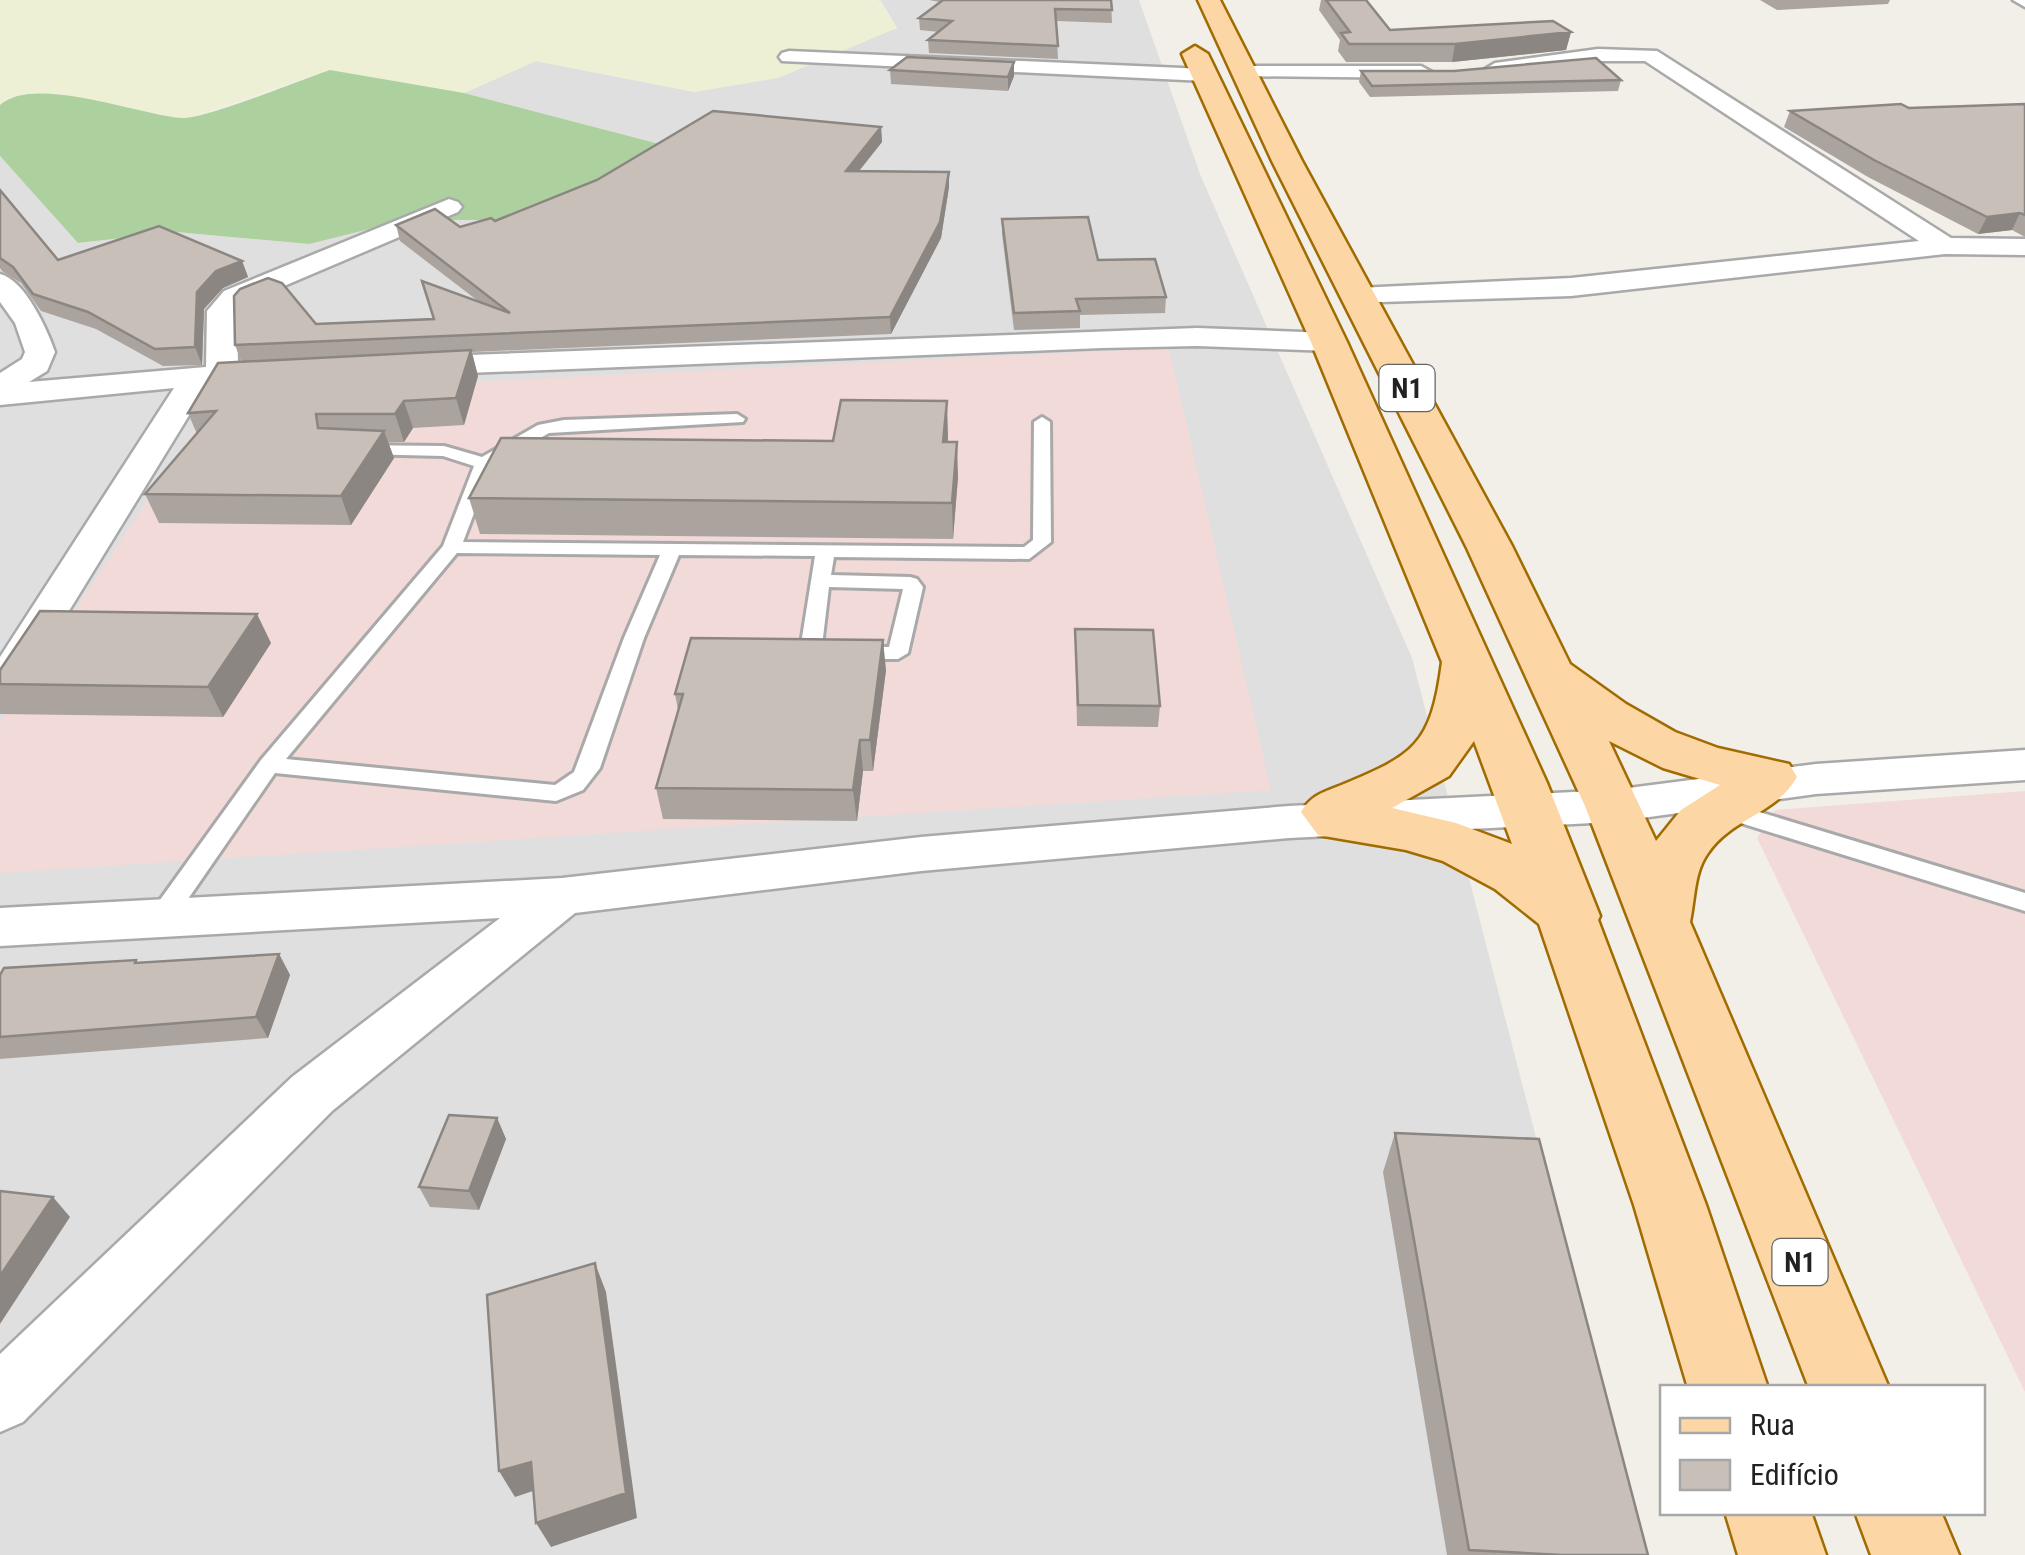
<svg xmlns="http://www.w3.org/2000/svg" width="2025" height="1555" font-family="'Roboto Condensed',sans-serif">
<rect width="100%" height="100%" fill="#f2efe9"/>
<path fill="#e0dfdf" d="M 875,0 L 1139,0 L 1200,174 L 1412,658 L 1644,1555 L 0,1555 L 0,156 L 79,243 L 176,232 L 309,244 L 666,146 L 464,93 L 536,61 L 695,92 L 897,28 L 881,1 Z"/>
<path fill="#f2dad9" d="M 1169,348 L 1271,790 L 0,873 L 0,723 L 218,394 Z
M 2025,791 L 2025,1392 L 1757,838 L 1775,810 Z"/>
<path fill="#eef0d5" d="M 0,0 L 875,0 L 880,1 L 897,28 L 778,78 L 695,92 L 536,61 L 464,93 L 330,70 L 186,119 L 55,93 L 7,98 L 0,105 Z"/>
<path fill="#add19e" d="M 330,70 L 464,93 L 667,146 L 515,220 L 406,220 L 309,244 L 176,232 L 78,243 L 0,156 L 0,105 C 34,74 139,115 182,118 C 203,120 303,79 330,70 Z"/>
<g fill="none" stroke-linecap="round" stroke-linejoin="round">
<defs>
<path id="service" d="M 737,414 L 745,419 L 743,422 L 549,433 L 492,466 L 463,542 L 1024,547 L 1033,540 L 1034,422 L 1042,417 L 1050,422 L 1051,542 L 1029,559 L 834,557 L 831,575 L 910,577 L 917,579 L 923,587 L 908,653 L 898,659 L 820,659 L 806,654 L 801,644 L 815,556 L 679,555 L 644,638 L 600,768 L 583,790 L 556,801 L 275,773 L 170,925 L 152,925 L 149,918 L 152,911 L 261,760 L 443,546 L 474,466 L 443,456 L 359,454 L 351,449 L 353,445 L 444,446 L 482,457 L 538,425 L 564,420 ZM 457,553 L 660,555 L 624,638 L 574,772 L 555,785 L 286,759 ZM 829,587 L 903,589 L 889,647 L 822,646 Z
M 1723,801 L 2025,893 L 2025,911 L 1715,815 L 1711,809 L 1715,803 Z"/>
<path id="minor" d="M 2013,0 L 2025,0 L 2025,7 Z
M 1598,49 L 1657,51 L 1951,238 L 2025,239 L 2025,255 L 1945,254 L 1571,296 L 1348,303 L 1344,297 L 1348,291 L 1358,288 L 1571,278 L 1919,241 L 1645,61 L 1598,61 L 1495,75 L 1485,69 L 1495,63 Z
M 789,51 L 1205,69 L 1216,75 L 1205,81 L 782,61 L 779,57 L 782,53 Z
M 1243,66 L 1421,66 L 1432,72 L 1421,78 L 1236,76 L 1232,72 L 1236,68 Z
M 449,199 L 458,202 L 462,207 L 458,212 L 244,303 L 237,312 L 238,366 L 283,366 L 288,373 L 283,380 L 207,386 L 15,699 L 0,703 L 0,657 L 174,388 L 0,405 L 0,373 L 22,359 L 25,352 L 15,323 L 0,302 L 0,274 C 25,280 47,329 55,352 L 47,371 L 29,382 L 206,367 L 207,311 L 224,291 Z
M 1197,328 L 1329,333 L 1340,336 L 1344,342 L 1340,348 L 1329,351 L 1197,346 L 1102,348 L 416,375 L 405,373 L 400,366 L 405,359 L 416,357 Z
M 2025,750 L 2025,780 L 1816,794 L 1613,822 L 1289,838 L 921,871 L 575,913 L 332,1111 L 23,1422 L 0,1432 L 0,1354 L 292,1077 L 500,918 L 0,946 L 0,908 L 562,878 L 921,837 L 1289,806 L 1613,790 L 1816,764 Z"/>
<path id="primary" d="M 1198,0 L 1220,0 L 1302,161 L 1512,546 L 1570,664 L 1626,704 L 1675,732 L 1718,748 L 1789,764 L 1797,777 C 1774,816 1733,817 1708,853 C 1694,872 1695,899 1690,922 L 1889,1388 L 1809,1388 L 1585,806 L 1466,546 L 1272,161 ZM 1609,741 L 1663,768 L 1720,785 L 1681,810 L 1656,841 Z
M 1195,46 L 1208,54 L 1347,342 L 1547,783 L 1600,916 L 1598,920 L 1706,1205 L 1768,1388 L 1688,1388 L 1634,1205 L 1539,924 L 1495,889 L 1443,861 L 1406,850 L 1318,835 L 1301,812 C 1311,796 1321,793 1339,786 C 1414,755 1431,746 1442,662 L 1311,342 L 1182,54 ZM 1474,741 L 1512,844 L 1456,823 L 1392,808 L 1449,776 Z
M 1725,1512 L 1811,1512 L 1826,1555 L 1738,1555 Z
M 1855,1512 L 1941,1512 L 1959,1555 L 1871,1555 Z"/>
</defs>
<use href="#service" stroke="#a9a9a9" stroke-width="6"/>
<use href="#minor" stroke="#a9a9a9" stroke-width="5"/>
<use href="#primary" stroke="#a06b00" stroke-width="5"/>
<use href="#service" fill="#fff" fill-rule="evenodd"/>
<use href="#minor" fill="#fff" fill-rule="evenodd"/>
<use href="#primary" fill="#fcd6a4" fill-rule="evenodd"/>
</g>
<path fill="#aba49e" d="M 929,0 L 1111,0 L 1112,23 L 1056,21 L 1058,59 L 929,53 L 928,40 L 939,32 L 920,30 L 919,18 L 940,2 Z
M 1321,0 L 1366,0 L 1390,30 L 1571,32 L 1566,50 L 1452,62 L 1346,62 L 1338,51 L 1340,40 L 1319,10 Z
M 1760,0 L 1890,0 L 1888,4 L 1777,10 Z
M 890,70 L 1014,76 L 1008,91 L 891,84 Z
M 1361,71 L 1621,80 L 1618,91 L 1370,97 L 1359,82 Z
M 2025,104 L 2025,237 L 2012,230 L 1978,234 L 1868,177 L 1784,127 L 1790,111 Z
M 881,127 L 882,142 L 859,171 L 949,172 L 949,187 L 941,238 L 891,334 L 472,352 L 478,376 L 464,425 L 413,428 L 404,442 L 388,442 L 394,458 L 351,525 L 159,523 L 145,494 L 197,434 L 188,413 L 241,361 L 235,345 L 316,324 L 433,319 L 478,301 L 400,241 L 396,225 L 460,227 L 495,221 Z
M 0,190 L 58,260 L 242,261 L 248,277 L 223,288 L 204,309 L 202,365 L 163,366 L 96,329 L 41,311 L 21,283 L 2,271 L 0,268 Z
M 1002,219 L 1098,260 L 1166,297 L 1165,313 L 1080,315 L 1080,328 L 1014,330 L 1002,234 Z
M 948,436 L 948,442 L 958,477 L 953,539 L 480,534 L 469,498 L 833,441 Z
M 1075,629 L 1160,706 L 1158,727 L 1077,726 Z
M 271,643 L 223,717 L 0,714 L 0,670 Z
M 886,670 L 873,771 L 863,771 L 857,821 L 663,819 L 656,788 L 678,710 L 675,694 Z
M 279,954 L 290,975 L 268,1038 L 0,1059 L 0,975 L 138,963 Z
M 497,1118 L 506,1139 L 479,1210 L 430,1207 L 419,1187 Z
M 1395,1133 L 1648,1555 L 1447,1555 L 1383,1172 Z"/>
<path fill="#8b8681" d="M 1571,32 L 1566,50 L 1452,62 L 1455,44 Z
M 1014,62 L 1014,76 L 1008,91 L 1008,77 Z
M 881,127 L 882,142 L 847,186 L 846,171 Z
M 949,172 L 949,187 L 941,238 L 891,334 L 890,317 Z
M 2020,213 L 2012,230 L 1978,234 L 1987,217 Z
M 242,261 L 248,277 L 223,288 L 204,309 L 202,365 L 195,347 L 197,292 L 216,271 Z
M 471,350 L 478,376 L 464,425 L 456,398 Z
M 404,401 L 413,428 L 404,442 L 395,414 Z
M 947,401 L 948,436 L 945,477 L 943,442 Z
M 384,431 L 394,458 L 351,525 L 341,496 Z
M 957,442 L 958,477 L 953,539 L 952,503 Z
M 257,614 L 271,643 L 223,717 L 208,687 Z
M 883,640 L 886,670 L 873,771 L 870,740 Z
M 860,740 L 863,771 L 857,821 L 853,790 Z
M 279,954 L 290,975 L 268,1038 L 256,1017 Z
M 497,1118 L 506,1139 L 479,1210 L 469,1191 Z
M 53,1197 L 70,1217 L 0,1324 L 0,1276 Z
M 595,1263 L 606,1292 L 637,1518 L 551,1547 L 536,1523 Z
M 531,1462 L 545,1487 L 515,1497 L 499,1471 Z"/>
<path fill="#c7bfb8" stroke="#8b8681" stroke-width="2.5" d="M 943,0 L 1111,0 L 1112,10 L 1055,9 L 1058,46 L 928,40 L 952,21 L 919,18 Z
M 1326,0 L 1366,0 L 1390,30 L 1553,21 L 1571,32 L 1455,44 L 1349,44 L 1341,33 L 1350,32 Z
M 907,57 L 1014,62 L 1008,77 L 890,70 Z
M 1596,58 L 1621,80 L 1372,86 L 1361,71 L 1454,71 Z
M 1901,104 L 1909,108 L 2025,104 L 2025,215 L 2020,213 L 1987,217 L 1874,160 L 1790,111 Z
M 713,111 L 881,127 L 846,171 L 949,172 L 940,222 L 890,317 L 235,345 L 234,296 L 240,289 L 268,278 L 282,283 L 316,324 L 434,319 L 422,281 L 510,313 L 396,225 L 435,209 L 460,227 L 491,218 L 495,221 L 597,180 Z
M 0,190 L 58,260 L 159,226 L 242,261 L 216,271 L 197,292 L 195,347 L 155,349 L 88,312 L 33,294 L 13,267 L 0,258 Z
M 1088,217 L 1098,260 L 1155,259 L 1166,297 L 1076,299 L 1080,311 L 1014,313 L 1002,219 Z
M 471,350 L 456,398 L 404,401 L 395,414 L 316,414 L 318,428 L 384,431 L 341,496 L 145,494 L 216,411 L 188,413 L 218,363 Z
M 841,400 L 947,401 L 943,442 L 957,442 L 952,503 L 469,498 L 501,438 L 833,441 Z
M 40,611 L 257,614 L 208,687 L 0,684 L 0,670 Z
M 1075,629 L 1153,630 L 1160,706 L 1078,705 Z
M 691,638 L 883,640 L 870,740 L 860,740 L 853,790 L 656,788 L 683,694 L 675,694 Z
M 279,954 L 256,1017 L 0,1037 L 0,975 L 4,968 L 136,960 L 135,963 Z
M 449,1115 L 497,1118 L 469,1191 L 419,1187 Z
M 1395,1133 L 1539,1139 L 1648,1555 L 1562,1555 L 1469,1550 Z
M 0,1191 L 53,1197 L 0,1276 Z
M 595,1263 L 626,1493 L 536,1523 L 531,1462 L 499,1471 L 487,1295 Z"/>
<g text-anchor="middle" stroke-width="8" stroke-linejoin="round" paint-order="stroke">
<g fill="#fff" stroke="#646464" stroke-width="2.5">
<rect x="1379.5" y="365" width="55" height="46" rx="8"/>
<rect x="1772.5" y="1239" width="55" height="46" rx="8"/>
</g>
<g font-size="28" font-weight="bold" fill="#222">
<text x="1407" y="398">N1</text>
<text x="1800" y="1272">N1</text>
</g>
</g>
<rect x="1660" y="1385" width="325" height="130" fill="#ffffff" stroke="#a7a7a7" stroke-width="2.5"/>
<rect x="1680" y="1418" width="50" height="15" fill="#fcd6a4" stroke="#a7a7a7" stroke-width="2.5"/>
<text x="1750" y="1435" font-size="30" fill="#222222">Rua</text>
<rect x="1680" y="1460" width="50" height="30" fill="#c7bfb8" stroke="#a7a7a7" stroke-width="2.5"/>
<text x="1750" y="1485" font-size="30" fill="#222222">Edifício</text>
</svg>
